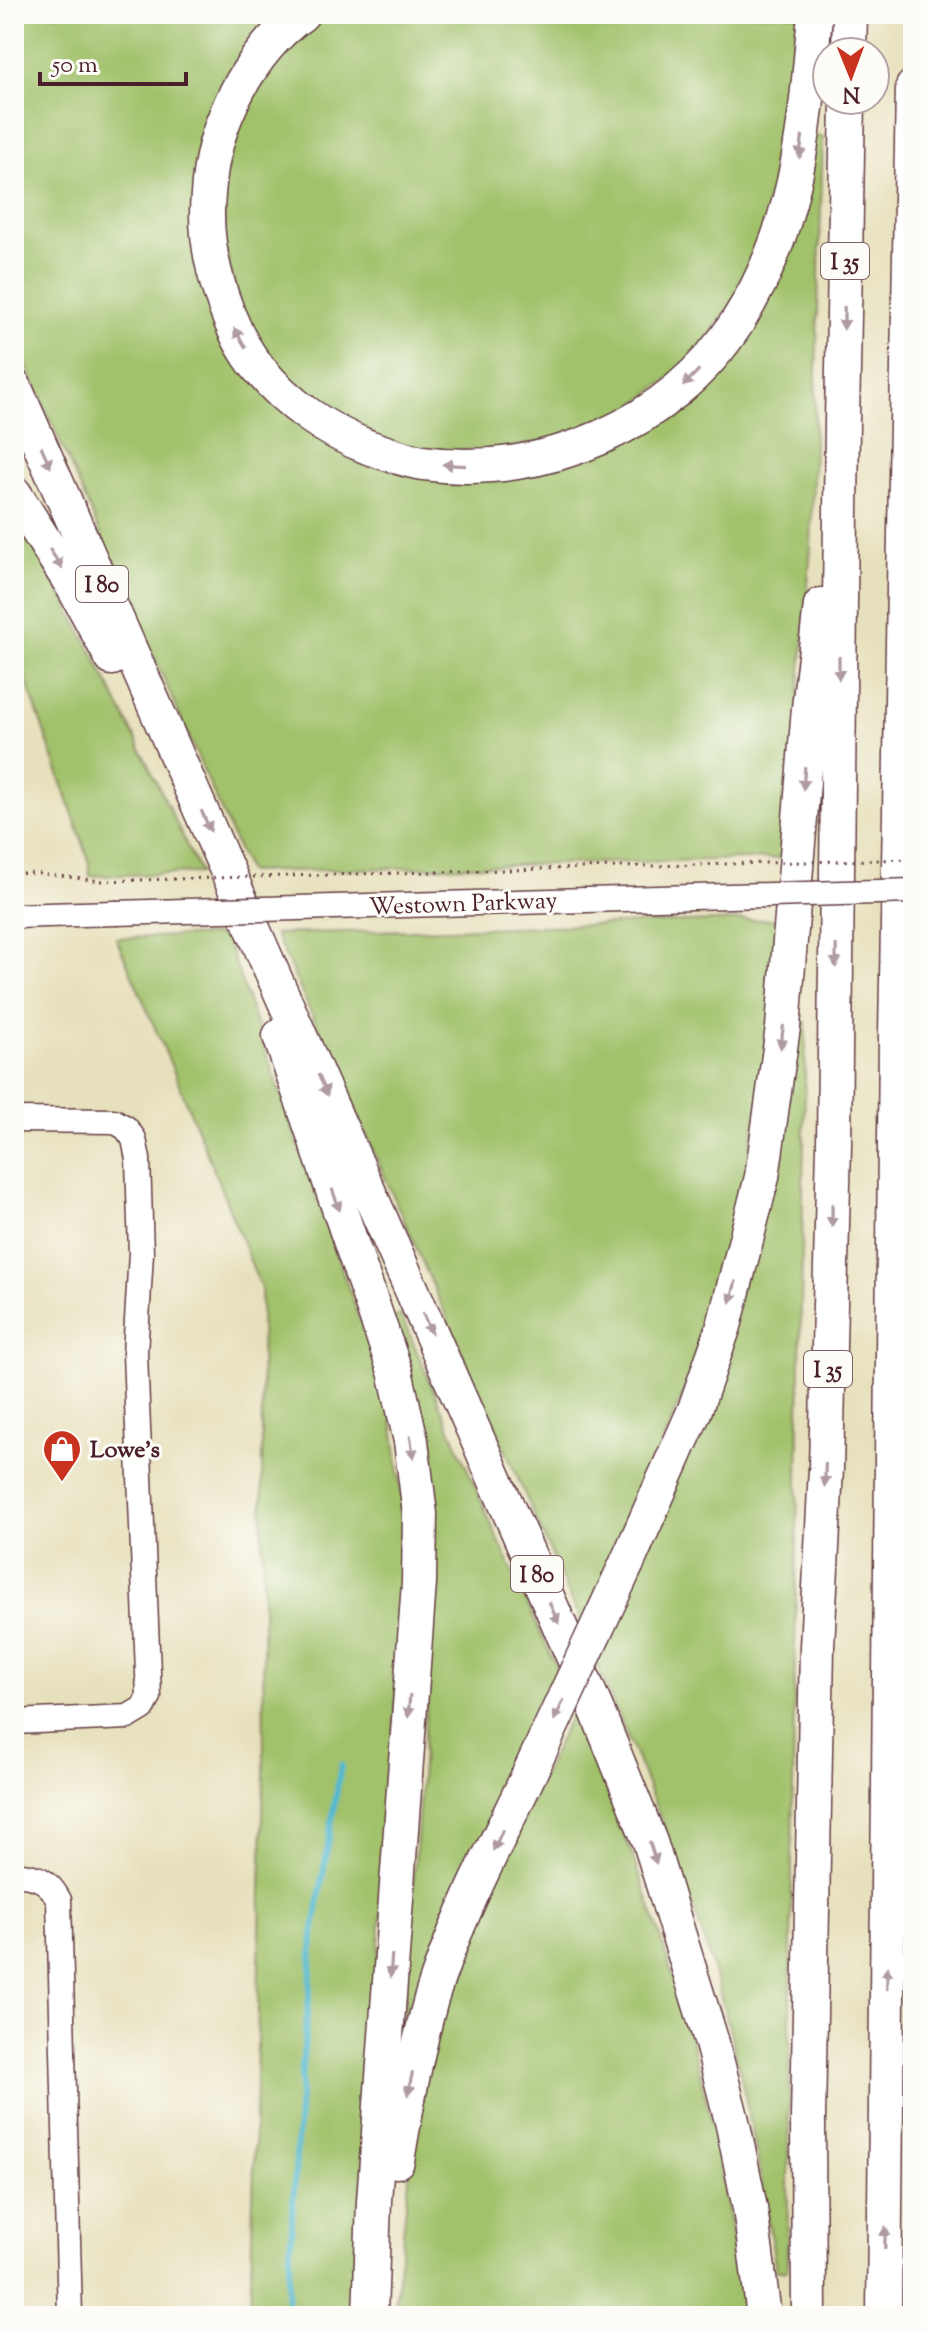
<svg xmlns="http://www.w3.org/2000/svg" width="927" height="2330" font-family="'Sorts Mill Goudy',serif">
<rect width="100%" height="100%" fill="#fdfcf7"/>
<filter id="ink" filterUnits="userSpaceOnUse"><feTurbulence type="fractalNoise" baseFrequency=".0125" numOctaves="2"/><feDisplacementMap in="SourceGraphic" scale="16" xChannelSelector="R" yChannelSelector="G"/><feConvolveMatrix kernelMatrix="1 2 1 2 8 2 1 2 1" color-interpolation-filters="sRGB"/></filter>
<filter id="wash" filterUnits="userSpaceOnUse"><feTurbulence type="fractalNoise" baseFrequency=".006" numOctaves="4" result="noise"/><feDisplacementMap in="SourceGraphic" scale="32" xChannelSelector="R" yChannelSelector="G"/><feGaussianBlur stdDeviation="1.8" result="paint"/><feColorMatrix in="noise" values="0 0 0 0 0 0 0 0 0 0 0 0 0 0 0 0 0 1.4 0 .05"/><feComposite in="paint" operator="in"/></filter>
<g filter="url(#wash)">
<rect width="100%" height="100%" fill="#e7e0bc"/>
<path fill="#a1c16a" stroke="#76704a" stroke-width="2" d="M 14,14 L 287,14 L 197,190 L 273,399 L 472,476 L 698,388 L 812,133 L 823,137 L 811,547 L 786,858 L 248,872 L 14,336 Z
M 327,14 L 805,14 L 794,125 L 755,270 L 691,361 L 632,407 L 564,437 L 492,451 L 417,448 L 381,439 L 320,408 L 273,362 L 256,336 L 241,310 L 224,244 L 223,180 L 240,120 L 254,93 L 276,63 L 309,28 Z
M 14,515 C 86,629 142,752 200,873 L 90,876 L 88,858 L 14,645 Z
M 783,919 L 778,999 L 722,1304 L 583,1626 L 347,1091 L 275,934 Z
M 225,935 L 391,1410 L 407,1539 L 353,2316 L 250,2316 L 264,1775 L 261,1288 L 175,1074 L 116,938 Z
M 790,1021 L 806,1022 L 794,1705 L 787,2270 L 776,2271 C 762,2179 746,2087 721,1997 C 689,1882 643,1771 595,1662 L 663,1510 Z
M 401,1315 L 489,1519 L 560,1676 L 438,1939 L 402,2043 L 428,1682 L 393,1318 Z
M 575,1705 C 629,1842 681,1981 712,2125 C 725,2188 735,2252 745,2316 L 394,2316 L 415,2124 L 443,2004 L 468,1940 Z"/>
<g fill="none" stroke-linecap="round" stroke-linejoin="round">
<path stroke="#52b8d0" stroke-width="6" d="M 286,2316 L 301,2078 L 310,1988 L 313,1935 L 341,1765"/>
</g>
</g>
<g filter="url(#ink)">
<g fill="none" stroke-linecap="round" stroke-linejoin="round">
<defs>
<path id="minor" d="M 14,916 L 115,913
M 14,1120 L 114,1121 L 126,1128 L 134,1139 L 138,1159 L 141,1253 L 135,1354 L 149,1697 L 143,1708 L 128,1717 L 14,1722
M 14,1874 C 37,1876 48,1879 59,1900 L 70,2316"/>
<path id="highway" d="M 302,14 C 250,52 215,120 209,183 C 208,194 207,204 207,215 C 207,263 229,334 260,370 C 288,404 327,431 368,447 C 386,453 404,460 423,463 C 545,480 672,424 738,321 C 800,223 805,125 815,14
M 849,52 L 850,14
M 14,386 L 595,1706 L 650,1842 L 712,2043 L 733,2125 L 750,2208 L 764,2316
M 14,493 L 74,588 L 112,658
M 280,1036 L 395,1371 L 411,1441 L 420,1514 L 419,1583 L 374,2201 L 370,2316
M 627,1563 L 694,1412 L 724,1326 L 762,1177 L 783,1027 L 809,708 L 821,605
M 397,2161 C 406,2106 416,2053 431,1999 C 455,1920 496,1845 531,1770
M 809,2316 L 808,2119 L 817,1647 L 826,1468 L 834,1144 L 842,422 L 848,100
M 884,2316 L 896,1034 L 913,87"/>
</defs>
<use href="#minor" stroke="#623c41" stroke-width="27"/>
<use href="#highway" stroke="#623c41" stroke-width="37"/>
<path stroke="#623c41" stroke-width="3" stroke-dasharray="2 6" stroke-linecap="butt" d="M 14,874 L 34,873 L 101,881"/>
<use href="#minor" stroke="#fff" stroke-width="24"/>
<use href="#highway" stroke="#fff" stroke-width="34"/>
<defs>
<path id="minor-bridge" d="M 115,913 L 913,891"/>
<path id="highway-bridge" d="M 531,1770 L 627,1563"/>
</defs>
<use href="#minor-bridge" stroke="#623c41" stroke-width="27" stroke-linecap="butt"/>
<use href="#highway-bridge" stroke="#623c41" stroke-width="37" stroke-linecap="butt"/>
<path stroke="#623c41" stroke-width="3" stroke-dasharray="2 6" stroke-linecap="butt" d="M 101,881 L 913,859"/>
<use href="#minor-bridge" stroke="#fff" stroke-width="24"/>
<use href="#highway-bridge" stroke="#fff" stroke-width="34"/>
</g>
<defs><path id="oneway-solid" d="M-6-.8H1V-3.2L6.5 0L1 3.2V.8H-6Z" transform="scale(2)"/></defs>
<g fill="#ae9aa0">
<use href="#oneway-solid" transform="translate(801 147) rotate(98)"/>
<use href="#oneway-solid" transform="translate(844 318) rotate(91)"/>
<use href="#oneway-solid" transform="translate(240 338) rotate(-121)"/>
<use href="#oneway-solid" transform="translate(691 378) rotate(134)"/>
<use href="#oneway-solid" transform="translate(46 457) rotate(66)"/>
<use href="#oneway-solid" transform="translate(454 465) rotate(-177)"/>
<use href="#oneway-solid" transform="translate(56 559) rotate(57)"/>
<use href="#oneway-solid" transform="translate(839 668) rotate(90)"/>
<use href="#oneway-solid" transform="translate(804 778) rotate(94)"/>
<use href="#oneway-solid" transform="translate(206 821) rotate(66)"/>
<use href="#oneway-solid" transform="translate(836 956) rotate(91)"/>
<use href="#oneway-solid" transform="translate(782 1037) rotate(97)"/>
<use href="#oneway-solid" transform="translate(323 1085) rotate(66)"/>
<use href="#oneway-solid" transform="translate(336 1200) rotate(71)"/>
<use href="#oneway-solid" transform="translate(832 1215) rotate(91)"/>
<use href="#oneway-solid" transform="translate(733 1292) rotate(105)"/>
<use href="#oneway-solid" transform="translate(427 1323) rotate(66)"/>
<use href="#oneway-solid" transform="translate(412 1447) rotate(81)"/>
<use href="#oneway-solid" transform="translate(825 1475) rotate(92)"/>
<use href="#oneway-solid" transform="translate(554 1613) rotate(66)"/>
<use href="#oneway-solid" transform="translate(409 1706) rotate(94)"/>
<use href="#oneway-solid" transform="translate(559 1710) rotate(115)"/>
<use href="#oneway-solid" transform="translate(498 1840) rotate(115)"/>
<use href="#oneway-solid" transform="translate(653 1853) rotate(72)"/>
<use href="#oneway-solid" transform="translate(391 1966) rotate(94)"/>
<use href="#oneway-solid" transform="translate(887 1978) rotate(-89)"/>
<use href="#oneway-solid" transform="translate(410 2084) rotate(102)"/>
<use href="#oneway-solid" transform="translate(885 2238) rotate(-89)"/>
</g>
</g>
<defs>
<symbol id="shop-pin" viewBox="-11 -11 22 30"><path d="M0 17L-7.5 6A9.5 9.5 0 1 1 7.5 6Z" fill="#c8321e" stroke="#fdfcf7"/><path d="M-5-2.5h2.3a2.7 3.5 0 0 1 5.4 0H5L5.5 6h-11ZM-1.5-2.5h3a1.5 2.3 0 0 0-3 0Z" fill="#fff"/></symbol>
</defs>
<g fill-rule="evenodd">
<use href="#shop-pin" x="40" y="1427" width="44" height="60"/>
</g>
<g text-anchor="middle" stroke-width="6" stroke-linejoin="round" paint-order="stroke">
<g fill="#fdfcf7" stroke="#806168" stroke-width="2">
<rect x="821" y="243" width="48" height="36" rx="6"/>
<rect x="76" y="566" width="52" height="36" rx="6"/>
<rect x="804" y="1351" width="48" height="36" rx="6"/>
<rect x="511" y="1556" width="52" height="36" rx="6"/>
</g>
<g font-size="22" font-weight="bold" fill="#4a1f2b">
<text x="845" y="269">I 35</text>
<text x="102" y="592">I 80</text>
<text x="828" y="1377">I 35</text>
<text x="537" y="1582">I 80</text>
</g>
<g font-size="24" fill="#4a1f2b" stroke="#fdfcf7">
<text transform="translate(463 903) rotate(-2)" y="8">Westown Parkway</text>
</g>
<g font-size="24" font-weight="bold" fill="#4a1f2b" stroke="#fdfcf7" text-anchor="start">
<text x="90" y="1457">Lowe's</text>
</g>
</g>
<rect width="927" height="2330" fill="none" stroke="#fdfcf7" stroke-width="48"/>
<g transform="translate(851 76) rotate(179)"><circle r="38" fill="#fdfcf7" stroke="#b5a4a5" stroke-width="2"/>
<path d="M0-6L14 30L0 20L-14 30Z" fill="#c8321e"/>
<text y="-12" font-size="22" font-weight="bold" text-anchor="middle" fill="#4a1f2b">N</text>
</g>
<path d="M40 72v12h146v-12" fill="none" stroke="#4a1f2b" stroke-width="4"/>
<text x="52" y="72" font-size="24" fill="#4a1f2b" stroke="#fdfcf7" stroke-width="6" paint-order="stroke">50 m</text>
</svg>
